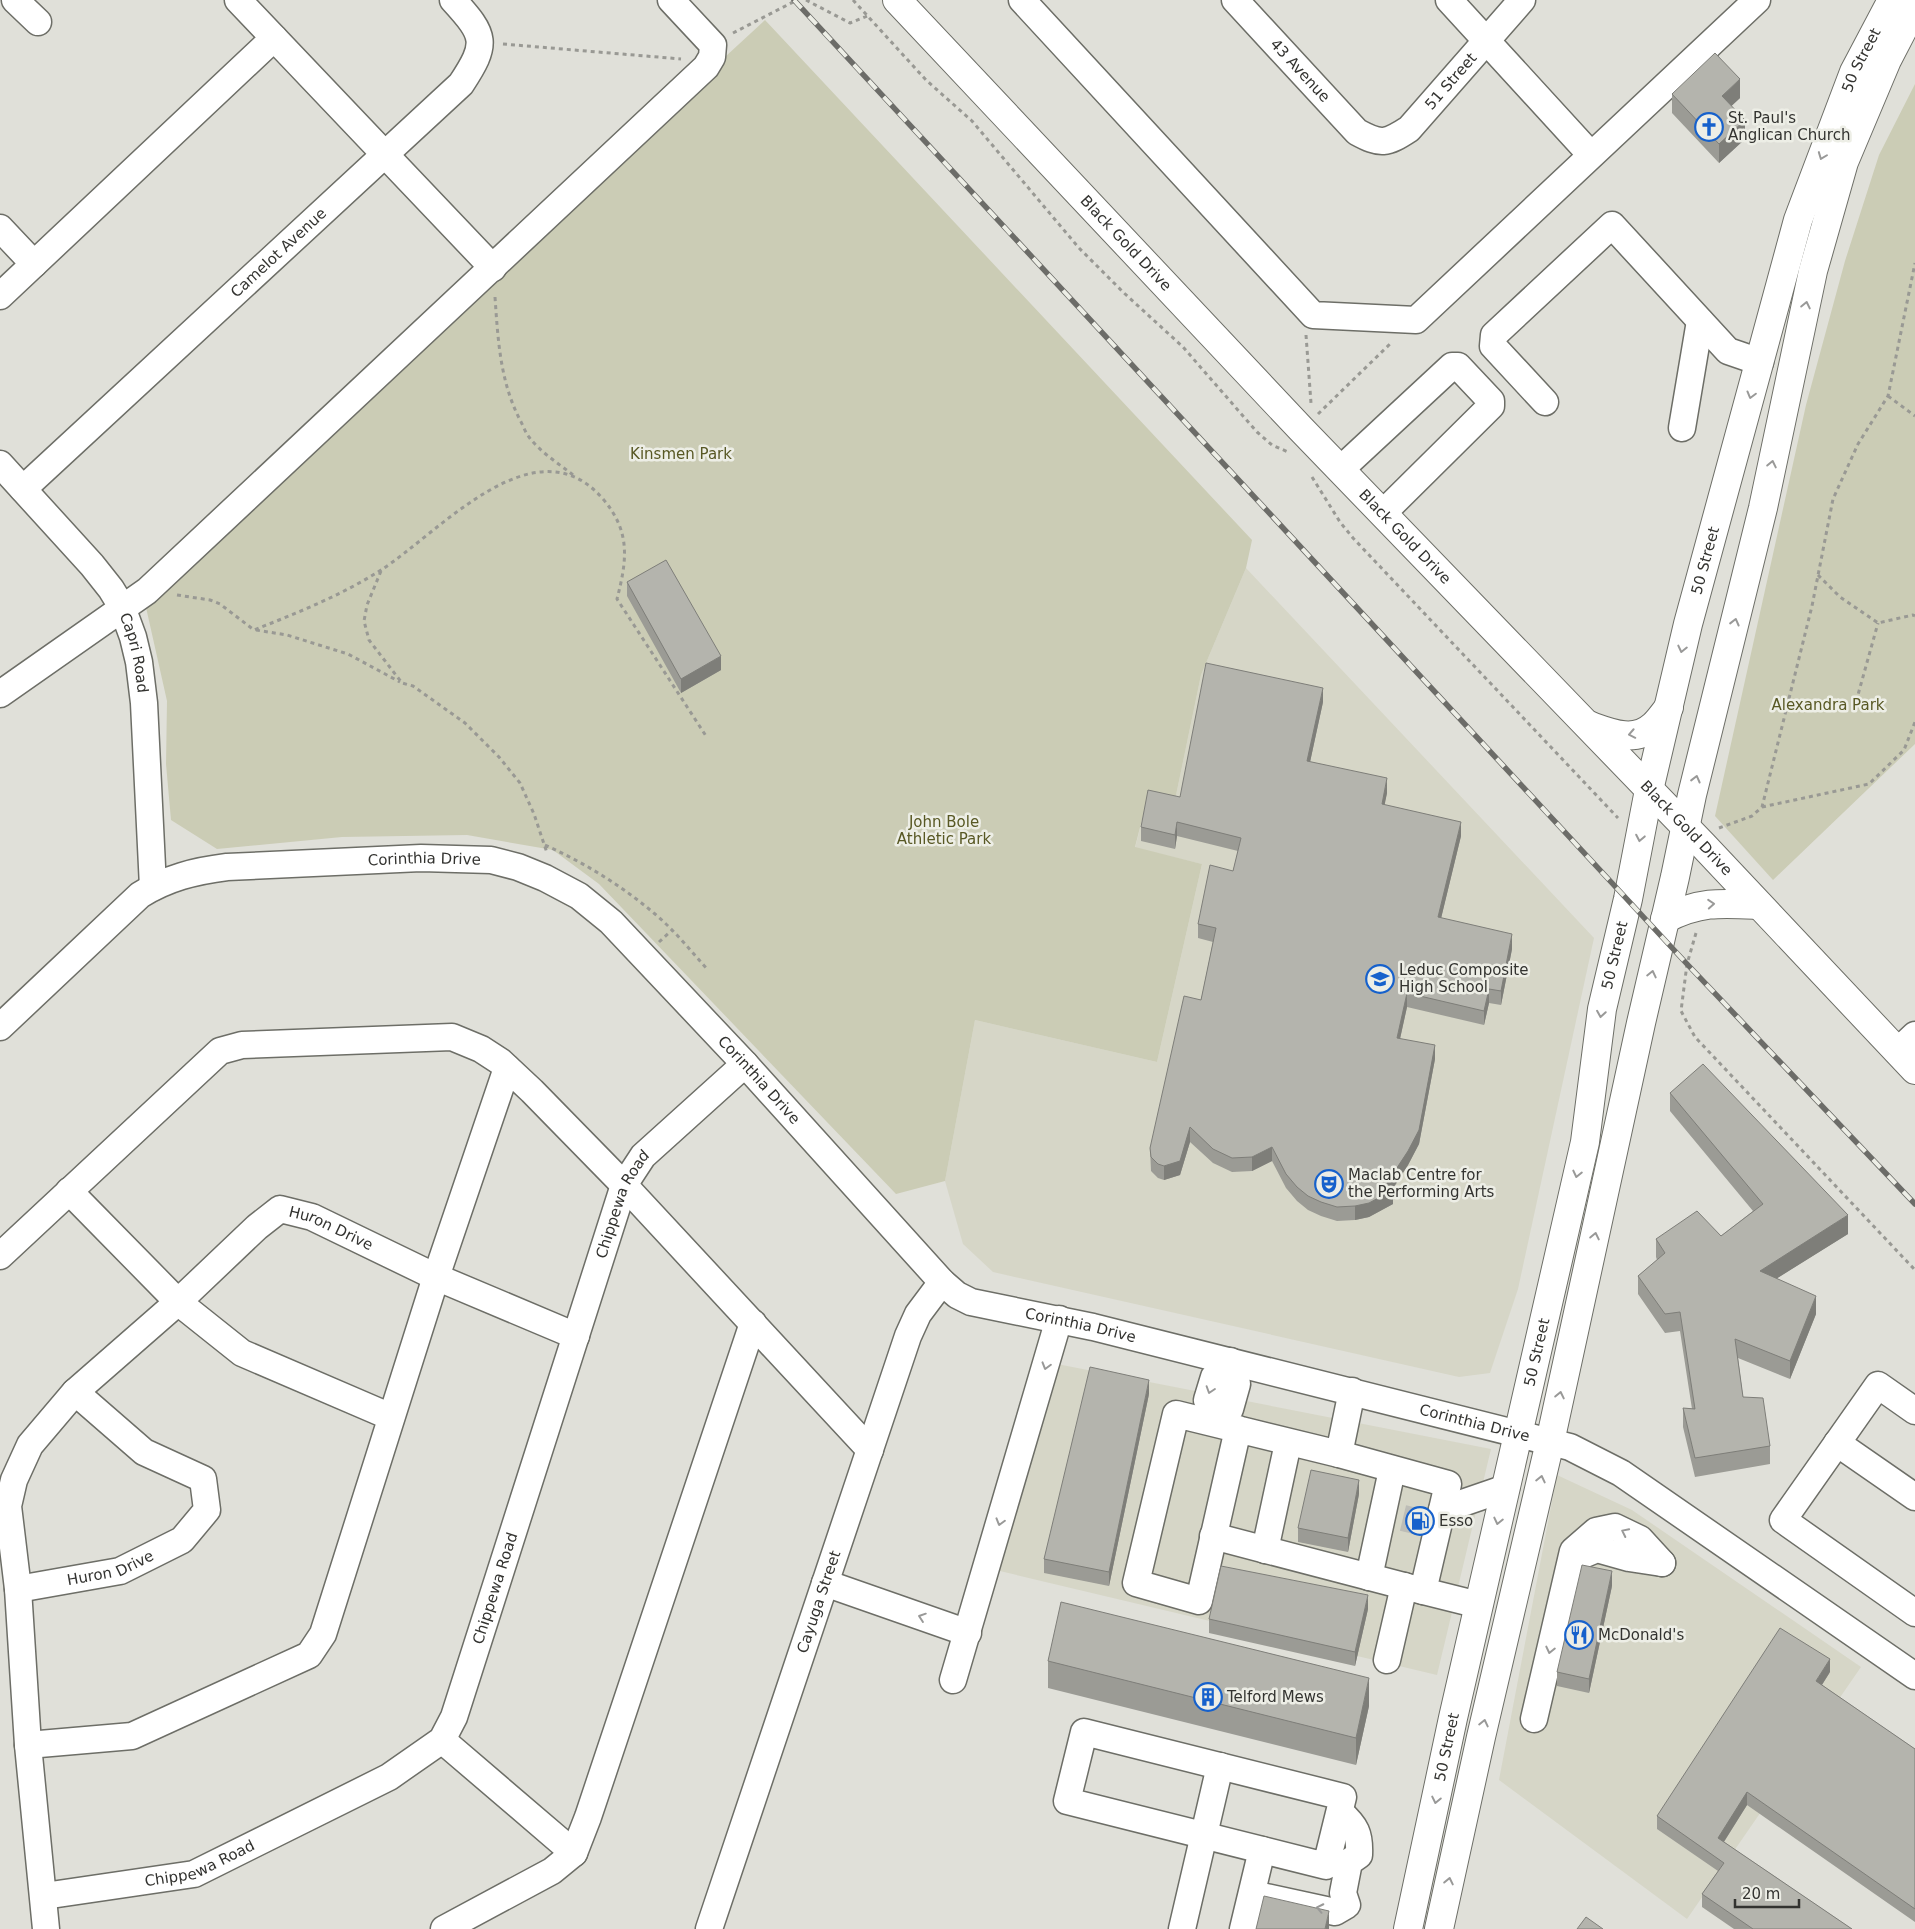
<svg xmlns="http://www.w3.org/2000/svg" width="1915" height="1929" font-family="'DejaVu Sans',sans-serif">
<rect width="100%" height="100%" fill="#e0e0d9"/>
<path fill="#d6d6c7" d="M 1246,568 L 1594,938 L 1518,1289 L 1490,1373 L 1459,1377 L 993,1272 L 963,1244 L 945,1181 L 975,1020 L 1157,1062 L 1202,864 L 1135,848 L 1147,800 L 1174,805 L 1201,675 Z
M 1057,1364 L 1491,1449 L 1437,1675 L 987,1568 Z
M 1557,1475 L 1632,1510 L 1861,1667 L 1687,1919 L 1499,1780 Z"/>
<path fill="#cbccb5" d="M 765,20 L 1252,540 L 1246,568 L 1201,675 L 1174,805 L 1147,800 L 1135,847 L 1202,864 L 1157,1062 L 975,1020 L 945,1181 L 896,1194 L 599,884 L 553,850 L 467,835 L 342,837 L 217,849 L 171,820 L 166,764 L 167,701 L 143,594 Z
M 1915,84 L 1915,744 L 1773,880 L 1715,816 L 1806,405 L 1845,261 L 1879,155 Z"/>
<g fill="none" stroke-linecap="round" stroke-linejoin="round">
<path stroke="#bdbdb7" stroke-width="26" stroke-dasharray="26 13" stroke-linecap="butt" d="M 1403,1518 L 1428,1524"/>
<defs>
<g id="minor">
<path d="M 15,0 L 38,22"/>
<path d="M 238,0 L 493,268"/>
<path d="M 1022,0 L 1313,315 L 1416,320 L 1757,0"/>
<path id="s1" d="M 1235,0 L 1357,132 C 1381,145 1386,144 1409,129 L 1522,0"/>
<path d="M 1449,0 L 1591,155"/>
<path d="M 0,228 L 34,264"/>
<path d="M 0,296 L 274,38"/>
<path d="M 1545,402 L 1493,346 L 1494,335 L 1612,225 L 1728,351 L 1760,362"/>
<path d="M 1682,428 L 1700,321"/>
<path id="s2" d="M 0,464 L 92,565 L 111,589 L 122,607 L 133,637 L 139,662 L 144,703 L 153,887"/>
<path d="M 1341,469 L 1452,366 L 1458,366 L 1491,401 L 1491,406 L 1383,513"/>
<path id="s3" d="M 23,489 L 461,84 C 488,43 486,36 453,0"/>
<path d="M 0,694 L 147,591 L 706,67 L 712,57 L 713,45 L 671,0"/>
<path id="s4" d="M 0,1027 L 140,895 C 167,878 195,871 227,867 L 421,858 L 491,860 L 518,867 L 545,878 L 579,896 L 611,922 L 745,1064 L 942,1282 L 957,1295 L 971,1302 L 1093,1327 L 1570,1447 L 1621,1473 L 1915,1676"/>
<path d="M 1898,1051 L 1915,1035"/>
<path d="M 69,1191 L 178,1302 L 242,1353 L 391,1417"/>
<path d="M 0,1256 L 220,1051 L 242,1045 L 452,1037 L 481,1049 L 501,1062 L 532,1091 L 624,1185 L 870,1450"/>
<path d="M 1352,1391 L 1339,1454 L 1448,1484 L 1423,1591 L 1479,1605"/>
<path d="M 1915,1411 L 1878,1385 L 1783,1520 L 1915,1613"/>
<path d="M 1218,1413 L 1207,1400 L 1214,1377 L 1227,1371 L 1230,1361"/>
<path d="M 1218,1413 L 1230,1409 L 1237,1384 L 1227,1371"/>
<path d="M 1238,1429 L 1199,1601 L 1136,1583 L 1176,1414 L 1339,1454"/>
<path d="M 1837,1443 L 1915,1497"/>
<path d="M 1442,1510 L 1506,1488"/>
<path d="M 1213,1536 L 1423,1591"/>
<path d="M 1265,1550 L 1288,1443"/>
<path d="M 1571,1563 L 1578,1557 L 1597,1549 L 1629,1558 L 1662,1563"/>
<path d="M 1369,1577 L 1392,1470"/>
<path d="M 825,1583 L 968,1633"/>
<path id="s5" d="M 18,1589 L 120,1571 L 182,1540 L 207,1510 L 203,1479 L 144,1452 L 75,1392"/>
<path d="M 1387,1660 L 1404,1586"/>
<path d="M 953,1680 L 1059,1319"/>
<path d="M 1534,1719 L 1573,1551 L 1596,1531 L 1615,1527 L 1640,1539 L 1662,1563"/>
<path d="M 1084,1732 L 1343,1797 L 1326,1866 L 1067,1801 Z"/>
<path d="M 442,1740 L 574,1853"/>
<path d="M 28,1745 L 132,1736 L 309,1655 L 323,1634 L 436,1277 L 507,1068"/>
<path d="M 1252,1894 L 1335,1912 L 1347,1905 L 1343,1893 L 1349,1862 L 1359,1855 C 1360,1834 1356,1826 1340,1812"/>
<path id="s6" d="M 44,1896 L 194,1874 L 389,1777 L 442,1740 L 454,1717 L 624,1185 L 643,1156 L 745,1064"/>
<path id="s7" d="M 46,1929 L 28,1745 L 18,1589 L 8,1506 L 14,1480 L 30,1445 L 75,1392 L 178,1302 L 257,1227 L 280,1209 L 312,1217 L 436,1277 L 576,1336"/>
<path d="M 444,1929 L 552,1871 L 574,1853 L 588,1817 L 753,1323"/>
<path id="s8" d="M 709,1929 L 908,1336 L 918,1314 L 942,1282"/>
<path d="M 1182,1929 L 1220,1766"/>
<path d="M 1243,1929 L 1262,1850"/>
</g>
<g id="major">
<path id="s9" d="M 897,0 L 1301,429 L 1703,845 L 1915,1070"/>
<path d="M 1588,725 C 1608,732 1634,744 1653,726 C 1659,721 1664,713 1669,707"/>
<path d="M 1665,919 C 1700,901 1721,903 1759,905"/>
<path id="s10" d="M 1408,1929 L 1453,1718 L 1585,1142 L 1602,1009 L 1628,899 L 1649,790 L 1688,624 L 1798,220 L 1854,72 L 1892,0"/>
<path d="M 1439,1929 L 1481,1737 L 1550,1442 L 1641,1023 L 1675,877 L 1692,795 L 1763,508 L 1813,271 L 1844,162 L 1887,60 L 1915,6"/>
</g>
</defs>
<use href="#minor" stroke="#6d6e67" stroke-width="29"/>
<use href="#major" stroke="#6d6e67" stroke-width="30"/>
<path stroke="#999994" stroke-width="3" stroke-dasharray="4 4" stroke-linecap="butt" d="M 806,0 L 850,23 L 867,16
M 853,0 L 926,80 L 972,121 L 1079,248 L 1124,293 L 1183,347 L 1257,432 L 1272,445 L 1288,452
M 733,33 L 797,0
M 503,44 L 681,59
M 495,297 C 498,340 500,381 520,420 C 523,425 525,432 529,437 C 540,452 558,463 573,475
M 1306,335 L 1311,403
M 1888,396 L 1915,416
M 1318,414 L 1392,342
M 1312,477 L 1340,522 L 1353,538 L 1618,818
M 381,571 L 367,605 L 364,621 L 369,640 L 402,683 L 413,686 L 465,723 L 499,757 L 520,783 L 534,814 L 547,853
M 1818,575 L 1840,597 L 1878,623 L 1913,615 L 1915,616
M 177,595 L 210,600 L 220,604 L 254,630 C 297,613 342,595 381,570 C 439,533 535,420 603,499 C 631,532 627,560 617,599 L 706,736
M 256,630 L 287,635 L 348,654 L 400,682
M 1854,709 L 1878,623
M 1762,807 L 1869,784 L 1904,750 L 1915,722
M 1719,828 L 1752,816 L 1762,807 L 1812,606 L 1833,499 L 1858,444 L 1888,396 L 1915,263
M 545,845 C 585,863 622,886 655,914 C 675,931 691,951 708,970
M 1696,933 L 1687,964 L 1681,1011 L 1695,1037 L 1915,1270
M 659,942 L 672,930"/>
<use href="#minor" stroke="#fff" stroke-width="26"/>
<use href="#major" stroke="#fff" stroke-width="28"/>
<defs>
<path id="rail" d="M 794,0 L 1687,964 L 1915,1204"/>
</defs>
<use href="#rail" stroke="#6c6c68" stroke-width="5.5"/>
<use href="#rail" stroke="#edeee6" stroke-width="4" stroke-dasharray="11" stroke-linecap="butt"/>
</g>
<path fill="#9b9b95" d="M 1672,94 L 1740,98 L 1731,106 L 1745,139 L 1719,163 L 1672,113 Z
M 627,582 L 721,670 L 681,693 L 627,596 Z
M 1323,702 L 1310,762 L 1387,793 L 1384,805 L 1461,836 L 1441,918 L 1512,949 L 1501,1005 L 1489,1003 L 1484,1025 L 1407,1007 L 1400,1039 L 1435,1059 L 1419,1144 L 1408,1165 L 1393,1189 L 1393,1204 L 1369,1217 L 1355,1220 L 1337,1221 L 1321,1216 L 1308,1210 L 1297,1201 L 1286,1188 L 1272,1161 L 1252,1171 L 1232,1172 L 1213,1163 L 1190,1142 L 1180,1175 L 1164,1180 L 1158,1178 L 1151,1171 L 1150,1148 L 1201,1000 L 1213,942 L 1198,938 L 1198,924 L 1233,871 L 1238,851 L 1177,836 L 1175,849 L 1141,841 L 1141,827 L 1180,797 Z
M 1670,1093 L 1848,1234 L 1777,1278 L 1816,1314 L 1790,1379 L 1738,1358 L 1743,1397 L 1770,1446 L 1770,1464 L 1695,1477 L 1683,1427 L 1683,1408 L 1692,1409 L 1680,1331 L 1665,1333 L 1638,1294 L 1638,1276 L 1657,1260 L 1656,1257 L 1656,1239 L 1721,1236 L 1753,1211 L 1670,1111 Z
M 1149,1394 L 1109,1586 L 1044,1573 L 1044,1559 Z
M 1359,1494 L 1348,1552 L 1298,1542 L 1298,1528 Z
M 1612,1586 L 1589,1693 L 1557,1686 L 1557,1672 Z
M 1368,1609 L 1355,1666 L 1209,1633 L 1209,1619 Z
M 1048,1661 L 1369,1706 L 1356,1765 L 1048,1688 Z
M 1830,1672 L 1822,1685 L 1915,1749 L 1915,1922 L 1747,1805 L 1724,1842 L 1852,1929 L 1734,1929 L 1702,1907 L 1702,1894 L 1718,1871 L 1657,1829 L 1657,1816 Z"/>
<path fill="#7e7e79" d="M 1740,79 L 1740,98 L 1722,115 L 1722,96 Z
M 1745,120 L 1745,139 L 1719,163 L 1719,144 Z
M 721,656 L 721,670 L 681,693 L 681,679 Z
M 1323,688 L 1323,702 L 1307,776 L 1307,761 Z
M 1387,778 L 1387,793 L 1382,818 L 1382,804 Z
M 1177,822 L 1177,836 L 1175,849 L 1175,835 Z
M 1461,822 L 1461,836 L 1438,931 L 1438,917 Z
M 1512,934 L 1512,949 L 1501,1005 L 1501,991 Z
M 1489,989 L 1489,1003 L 1484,1025 L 1484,1011 Z
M 1407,993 L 1407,1007 L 1397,1052 L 1397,1038 Z
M 1435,1045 L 1435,1059 L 1419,1144 L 1408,1165 L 1391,1191 L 1393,1190 L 1393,1204 L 1369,1217 L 1355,1220 L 1355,1206 L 1387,1183 Z
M 1190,1127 L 1190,1142 L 1180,1175 L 1164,1180 L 1164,1166 Z
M 1272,1147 L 1272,1161 L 1252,1171 L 1252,1157 Z
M 1848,1215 L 1848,1234 L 1760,1289 L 1760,1271 Z
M 1816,1296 L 1816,1314 L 1790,1379 L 1790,1361 Z
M 1149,1380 L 1149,1394 L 1109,1586 L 1109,1572 Z
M 1359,1480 L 1359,1494 L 1348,1552 L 1348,1538 Z
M 1612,1571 L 1612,1586 L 1589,1693 L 1589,1679 Z
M 1368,1595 L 1368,1609 L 1355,1666 L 1355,1652 Z
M 1830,1659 L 1830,1672 L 1816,1694 L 1816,1681 Z
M 1369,1678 L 1369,1706 L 1356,1765 L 1356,1738 Z
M 1747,1792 L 1747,1805 L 1718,1851 L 1718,1838 Z
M 1329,1911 L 1329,1929 L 1325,1929 Z"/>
<path fill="#b4b4ad" stroke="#7e7e79" d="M 1715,53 L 1740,79 L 1722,96 L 1745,120 L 1719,144 L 1672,94 Z
M 666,560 L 721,656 L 681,679 L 627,582 Z
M 1206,663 L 1323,688 L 1307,761 L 1387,778 L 1382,804 L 1461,822 L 1438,917 L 1512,934 L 1501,991 L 1489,989 L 1484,1011 L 1407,993 L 1397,1038 L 1435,1045 L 1419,1130 L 1408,1151 L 1387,1183 L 1393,1190 L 1369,1203 L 1355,1206 L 1337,1207 L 1321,1202 L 1308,1196 L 1297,1187 L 1286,1174 L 1272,1147 L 1252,1157 L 1232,1158 L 1213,1149 L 1190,1127 L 1180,1161 L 1164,1166 L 1158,1164 L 1151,1157 L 1150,1148 L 1184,996 L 1201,1000 L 1216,928 L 1198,924 L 1210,865 L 1233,871 L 1241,838 L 1177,822 L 1175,835 L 1141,827 L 1148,790 L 1180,797 Z
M 1703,1064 L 1848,1215 L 1760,1271 L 1816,1296 L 1790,1361 L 1735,1339 L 1743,1397 L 1763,1398 L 1770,1446 L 1695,1458 L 1683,1408 L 1695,1409 L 1680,1312 L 1665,1314 L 1638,1276 L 1665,1253 L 1656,1239 L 1697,1211 L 1721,1236 L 1763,1204 L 1670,1093 Z
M 1090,1367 L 1149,1380 L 1109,1572 L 1044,1559 Z
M 1311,1470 L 1359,1480 L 1348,1538 L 1298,1528 Z
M 1582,1565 L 1612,1571 L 1589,1679 L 1557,1672 Z
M 1221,1566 L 1368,1595 L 1355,1652 L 1209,1619 Z
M 1061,1602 L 1369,1678 L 1356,1738 L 1048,1661 Z
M 1780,1628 L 1830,1659 L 1816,1681 L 1915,1749 L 1915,1909 L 1747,1792 L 1718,1838 L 1852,1929 L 1753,1929 L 1702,1894 L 1724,1863 L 1657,1816 Z
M 1264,1896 L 1329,1911 L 1325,1929 L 1256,1929 Z
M 1586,1917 L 1603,1929 L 1577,1929 Z"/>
<defs><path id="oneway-chevron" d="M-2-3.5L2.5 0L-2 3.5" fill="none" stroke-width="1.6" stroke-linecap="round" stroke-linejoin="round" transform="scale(1.25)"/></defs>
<g stroke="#999998">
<use href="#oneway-chevron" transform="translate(1822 156) rotate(111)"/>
<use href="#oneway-chevron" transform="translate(1806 305) rotate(-78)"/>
<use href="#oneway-chevron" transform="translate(1751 395) rotate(105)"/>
<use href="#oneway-chevron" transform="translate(1772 464) rotate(-78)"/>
<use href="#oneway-chevron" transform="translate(1735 622) rotate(-76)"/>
<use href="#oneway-chevron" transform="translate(1682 649) rotate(103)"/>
<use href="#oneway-chevron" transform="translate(1632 734) rotate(169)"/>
<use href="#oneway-chevron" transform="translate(1696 779) rotate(-76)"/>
<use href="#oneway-chevron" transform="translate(1640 838) rotate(101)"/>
<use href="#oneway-chevron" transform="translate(1711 904) rotate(-4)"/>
<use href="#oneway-chevron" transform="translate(1652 974) rotate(-77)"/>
<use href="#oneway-chevron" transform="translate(1601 1014) rotate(99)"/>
<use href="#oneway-chevron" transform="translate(1577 1174) rotate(103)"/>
<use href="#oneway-chevron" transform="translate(1595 1236) rotate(-78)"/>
<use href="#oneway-chevron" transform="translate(1046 1366) rotate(106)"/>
<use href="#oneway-chevron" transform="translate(1210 1390) rotate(108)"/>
<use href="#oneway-chevron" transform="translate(1560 1395) rotate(-78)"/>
<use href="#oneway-chevron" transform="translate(1541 1479) rotate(-77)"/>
<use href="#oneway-chevron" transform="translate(1498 1521) rotate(103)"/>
<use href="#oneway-chevron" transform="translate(1000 1522) rotate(106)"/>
<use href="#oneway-chevron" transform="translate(1625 1532) rotate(-154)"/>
<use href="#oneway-chevron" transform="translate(922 1617) rotate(-161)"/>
<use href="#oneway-chevron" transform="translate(1550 1650) rotate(103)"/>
<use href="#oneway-chevron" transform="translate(1484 1723) rotate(-77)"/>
<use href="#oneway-chevron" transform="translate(1436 1800) rotate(102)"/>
<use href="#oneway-chevron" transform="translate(1449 1881) rotate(-78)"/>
<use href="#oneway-chevron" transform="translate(1320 1908) rotate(-168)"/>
</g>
<defs>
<symbol id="church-ring" viewBox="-11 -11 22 22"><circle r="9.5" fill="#edeee6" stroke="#1661cc" stroke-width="1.5"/><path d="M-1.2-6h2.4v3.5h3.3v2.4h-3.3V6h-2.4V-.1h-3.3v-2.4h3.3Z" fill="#1661cc"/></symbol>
<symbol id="school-ring" viewBox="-11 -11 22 22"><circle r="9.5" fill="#edeee6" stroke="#1661cc" stroke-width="1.5"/><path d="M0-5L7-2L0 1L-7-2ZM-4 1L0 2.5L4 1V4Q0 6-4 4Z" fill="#1661cc"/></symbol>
<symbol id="theatre-ring" viewBox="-11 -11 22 22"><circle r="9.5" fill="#edeee6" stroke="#1661cc" stroke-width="1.5"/><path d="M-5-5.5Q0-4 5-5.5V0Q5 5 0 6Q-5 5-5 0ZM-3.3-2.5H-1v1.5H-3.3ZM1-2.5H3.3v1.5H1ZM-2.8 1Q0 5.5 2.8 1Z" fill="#1661cc"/></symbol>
<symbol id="fuel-ring" viewBox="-11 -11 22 22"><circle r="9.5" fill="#edeee6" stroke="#1661cc" stroke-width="1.5"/><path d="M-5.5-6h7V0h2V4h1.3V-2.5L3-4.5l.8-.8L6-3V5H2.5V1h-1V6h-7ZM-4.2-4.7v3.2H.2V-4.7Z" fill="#1661cc"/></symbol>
<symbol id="restaurant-ring" viewBox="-11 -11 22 22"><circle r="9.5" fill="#edeee6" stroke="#1661cc" stroke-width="1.5"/><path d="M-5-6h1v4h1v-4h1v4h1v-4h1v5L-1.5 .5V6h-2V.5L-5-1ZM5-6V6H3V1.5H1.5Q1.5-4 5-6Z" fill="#1661cc"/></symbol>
<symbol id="building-ring" viewBox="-11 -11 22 22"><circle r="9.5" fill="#edeee6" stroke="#1661cc" stroke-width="1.5"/><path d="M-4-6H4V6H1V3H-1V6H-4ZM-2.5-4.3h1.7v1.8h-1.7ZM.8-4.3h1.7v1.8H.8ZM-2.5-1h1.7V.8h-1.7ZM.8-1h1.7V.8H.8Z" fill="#1661cc"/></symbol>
</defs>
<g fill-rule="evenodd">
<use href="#church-ring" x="1693" y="111" width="32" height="32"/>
<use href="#school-ring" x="1364" y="963" width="32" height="32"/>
<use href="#theatre-ring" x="1313" y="1168" width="32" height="32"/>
<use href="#fuel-ring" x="1404" y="1505" width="32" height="32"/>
<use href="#restaurant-ring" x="1563" y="1619" width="32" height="32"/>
<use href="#building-ring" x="1192" y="1681" width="32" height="32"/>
</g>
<g text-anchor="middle" stroke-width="5" stroke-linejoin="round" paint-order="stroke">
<g font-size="15" fill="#333330" stroke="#edeee6">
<text dy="5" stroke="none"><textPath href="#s10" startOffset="1926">50 Street</textPath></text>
<text dy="5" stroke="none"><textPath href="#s1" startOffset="96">43 Avenue</textPath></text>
<text dy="5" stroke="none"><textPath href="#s1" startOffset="300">51 Street</textPath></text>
<text dy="5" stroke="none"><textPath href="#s9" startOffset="334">Black Gold Drive</textPath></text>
<text dy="5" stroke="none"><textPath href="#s3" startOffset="348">Camelot Avenue</textPath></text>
<text dy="5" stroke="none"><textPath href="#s9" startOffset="739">Black Gold Drive</textPath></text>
<text dy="5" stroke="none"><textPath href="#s10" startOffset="1401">50 Street</textPath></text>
<text dy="5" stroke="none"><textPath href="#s2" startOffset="236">Capri Road</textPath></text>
<text dy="5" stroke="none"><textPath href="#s9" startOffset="1144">Black Gold Drive</textPath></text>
<text dy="5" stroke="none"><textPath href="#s4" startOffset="482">Corinthia Drive</textPath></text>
<text dy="5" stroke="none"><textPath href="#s10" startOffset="996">50 Street</textPath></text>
<text dy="5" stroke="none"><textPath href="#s4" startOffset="902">Corinthia Drive</textPath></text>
<text dy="5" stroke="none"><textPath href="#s6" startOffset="1000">Chippewa Road</textPath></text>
<text dy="5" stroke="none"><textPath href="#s7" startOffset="889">Huron Drive</textPath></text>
<text dy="5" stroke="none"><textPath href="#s4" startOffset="1322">Corinthia Drive</textPath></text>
<text dy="5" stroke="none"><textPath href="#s10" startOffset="591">50 Street</textPath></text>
<text dy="5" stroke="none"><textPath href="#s4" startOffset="1728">Corinthia Drive</textPath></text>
<text dy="5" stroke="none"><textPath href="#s5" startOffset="95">Huron Drive</textPath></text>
<text dy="5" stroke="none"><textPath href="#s6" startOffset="595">Chippewa Road</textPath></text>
<text dy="5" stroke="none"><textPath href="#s8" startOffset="345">Cayuga Street</textPath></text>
<text dy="5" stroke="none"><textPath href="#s10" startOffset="186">50 Street</textPath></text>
<text dy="5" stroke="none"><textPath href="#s6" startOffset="160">Chippewa Road</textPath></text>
</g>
<g font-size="15" fill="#333330" stroke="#edeee6" text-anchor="start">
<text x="1728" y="123">St. Paul's<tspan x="1728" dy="17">Anglican Church</tspan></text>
<text x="1399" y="975">Leduc Composite<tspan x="1399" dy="17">High School</tspan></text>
<text x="1348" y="1180">Maclab Centre for<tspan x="1348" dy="17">the Performing Arts</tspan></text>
<text x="1439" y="1526">Esso</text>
<text x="1598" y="1640">McDonald's</text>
<text x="1227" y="1702">Telford Mews</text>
</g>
<g font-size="15" fill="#585824" stroke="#edeee6">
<text x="681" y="459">Kinsmen Park</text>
<text x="1828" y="710">Alexandra Park</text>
<text x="944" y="827">John Bole<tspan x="944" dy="17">Athletic Park</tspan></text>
</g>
</g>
<path d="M1735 1899v8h64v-8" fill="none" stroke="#333330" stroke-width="2.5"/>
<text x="1742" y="1899" font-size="15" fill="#333330" stroke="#edeee6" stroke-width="4" paint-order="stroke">20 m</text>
</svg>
